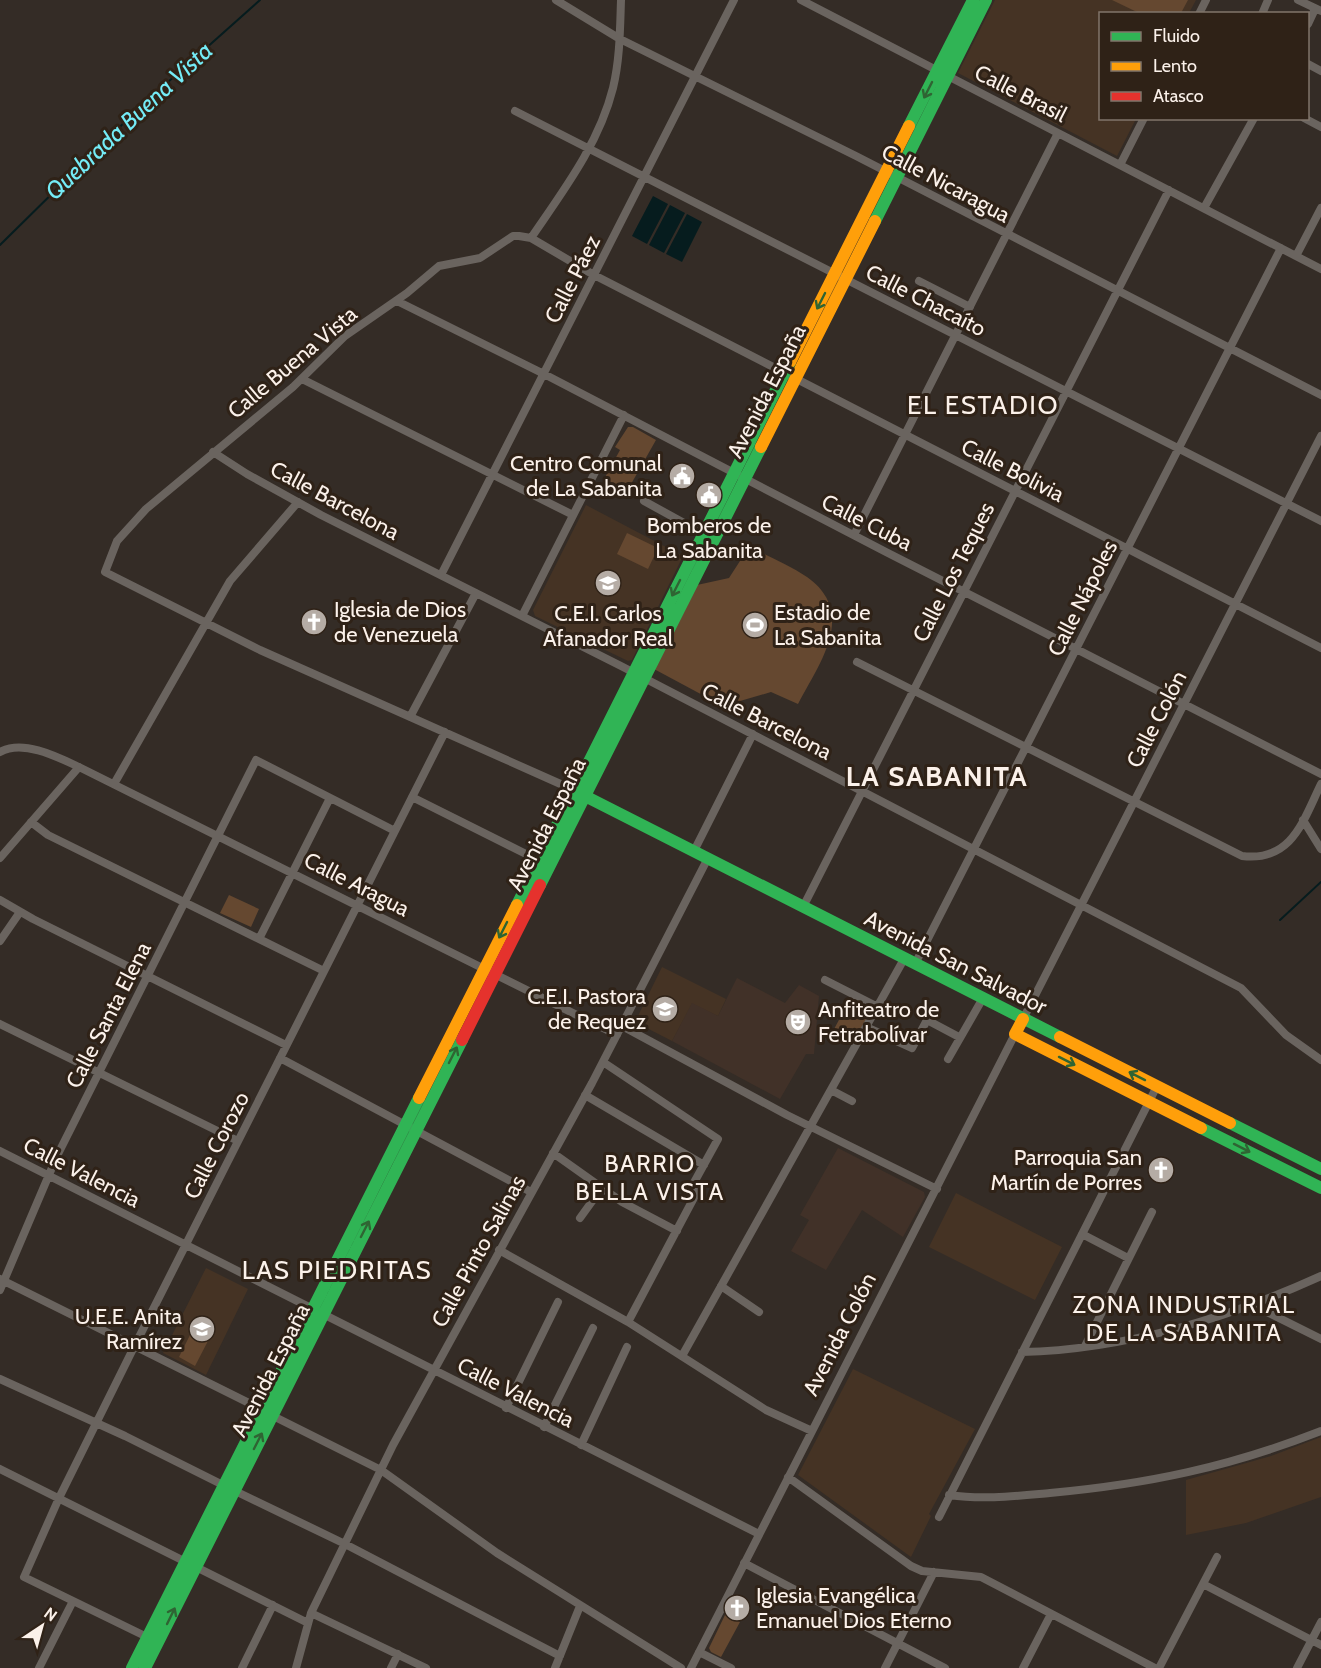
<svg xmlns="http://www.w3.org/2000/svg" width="1321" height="1668" font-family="Cabin,sans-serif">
<rect width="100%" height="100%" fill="#342c26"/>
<path fill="#413128" d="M 737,978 L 785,1003 L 799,985 L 819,996 L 814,1054 L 806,1054 L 780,1099 L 672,1041 L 692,1002 L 718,1016 Z
M 838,1148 L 924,1192 L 925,1197 L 903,1237 L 862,1210 L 826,1270 L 791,1251 L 809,1220 L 800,1215 Z"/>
<path fill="#453324" d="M 995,0 L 1196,0 L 1189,13 L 1100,14 L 1100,118 L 1136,119 L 1117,156 L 958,73 Z
M 586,505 L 683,556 L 632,660 L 628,661 L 535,616 L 533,610 Z
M 662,967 L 726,999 L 718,1016 L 692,1003 L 672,1041 L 635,1022 Z
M 956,1193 L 1062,1247 L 1035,1300 L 929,1247 Z
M 206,1268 L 248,1289 L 206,1375 L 163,1353 Z
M 853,1369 L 975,1429 L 929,1514 L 931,1516 L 911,1557 L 798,1475 Z
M 1321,1437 L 1321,1497 L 1246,1523 L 1186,1535 L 1186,1480 L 1271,1456 Z"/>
<path fill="#654830" d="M 1112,0 L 1188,0 L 1181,13 L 1139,13 Z
M 633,427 L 656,440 L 626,493 L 603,481 L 620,450 L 615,447 L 628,427 Z
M 627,533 L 658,548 L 648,569 L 617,554 Z
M 749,547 C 768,556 789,565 807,577 C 858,613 819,664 798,704 L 771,692 L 723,706 L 654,669 L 697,585 L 729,578 Z
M 229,895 L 259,909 L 251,927 L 220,913 Z
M 850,999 L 871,1010 L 853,1044 L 832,1033 Z
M 192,1331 L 209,1339 L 195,1366 L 179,1357 Z
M 725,1615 L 740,1622 L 721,1657 L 711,1652 L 709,1648 Z"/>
<path fill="#061c1e" d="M 653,196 L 668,204 L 647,244 L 632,236 Z
M 670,205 L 685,213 L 664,253 L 649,245 Z
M 687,214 L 702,222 L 682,262 L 666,254 Z"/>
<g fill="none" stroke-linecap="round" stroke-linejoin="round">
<path stroke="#061c1e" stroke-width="2" d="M 0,245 L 140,107 L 260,0
M 1280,920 L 1321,882"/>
<path stroke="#6a645f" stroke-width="8" d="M 556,0 L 620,39 L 856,156 L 1321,395
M 801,0 L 1321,269
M 1298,0 L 1321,11
M 1199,14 L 1206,0
M 1262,14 L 1268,0
M 1308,24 L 1315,9
M 1308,64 L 1321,71
M 515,111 L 1321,521
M 1304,118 L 1321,127
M 1120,165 L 1144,118
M 1204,208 L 1254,118
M 531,238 C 563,191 599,144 613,88 C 620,59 620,29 621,0
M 1296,256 L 1321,208
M 919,281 L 970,307
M 397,301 L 544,374 L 886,552 L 1321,774
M 302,379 L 573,515
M 213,452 L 247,474 L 321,515 L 621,666 L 1241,988 L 1286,1035 L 1321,1060
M 644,501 L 704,534
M 854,535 L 1058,133
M 441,575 L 734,0
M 522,616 L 624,415
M 857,662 L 1242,856 C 1292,862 1303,821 1321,784
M 410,717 L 476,593
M 0,752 C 23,739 58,757 79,767 L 617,1035
M 114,784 L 230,581 L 298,502
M 574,790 L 260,650 L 105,572 L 117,541 L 146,509 L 293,387 L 345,336 L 407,293 L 439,266 L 480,258 L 513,236 L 519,236 L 531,238 L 594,275 L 1321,648
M 412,797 L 538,860
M 1303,820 L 1321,849
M 31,822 L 48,835 L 324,971
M 694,851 L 753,734
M 0,858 L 79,767
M 0,900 L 33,919 L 286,1045
M 803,907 L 1169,190
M 259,939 L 330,798
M 0,941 L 20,912
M 915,964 L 1281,248
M 825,980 L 878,1007
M 1023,1019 L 1321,436
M 0,1024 L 238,1141
M 622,1026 L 787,1115 L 937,1189
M 866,1027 L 912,1048 L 927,1020 L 959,1037
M 280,1058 L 531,1192
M 948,1059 L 983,998
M 603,1062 L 718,1139 L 691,1188 L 697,1192 L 628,1322
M 831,1090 L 852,1101
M 585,1095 L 704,1165
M 0,1151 L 759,1534
M 553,1153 L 622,1202 L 677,1231
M 580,1218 L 601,1189
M 1082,1234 L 1128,1258
M 499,1250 L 628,1322 L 766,1410 L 812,1431
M 0,1279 L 261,1409
M 721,1286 L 759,1312
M 0,1290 L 57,1156 L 256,760 L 395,831
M 1251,1304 L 1321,1339
M 1085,1346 L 1152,1212
M 1022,1352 C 1123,1350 1229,1318 1321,1276
M 682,1356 L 904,959
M 0,1379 L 125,1436 L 223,1485
M 506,1408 L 558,1302
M 271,1415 L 381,1470 L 497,1553 L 681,1668
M 544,1427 L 593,1328
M 581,1445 L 627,1347
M 0,1469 L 308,1623
M 788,1477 L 911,1566 L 922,1571 L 981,1577 L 1155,1668
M 233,1490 L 345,1544 L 560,1656
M 949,1495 C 983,1500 1016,1496 1050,1493 C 1148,1484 1229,1467 1321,1431
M 939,1517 L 1157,1086
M 744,1563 L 945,1668
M 1203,1584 L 1321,1645
M 311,1613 L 426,1668
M 147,1637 L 24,1577 L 59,1498 L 134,1347 L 445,732
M 699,1652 L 731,1668
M 39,1668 L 73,1601
M 242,1668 L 273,1605
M 296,1668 L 311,1613 L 393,1445 L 592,1083 L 708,858
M 391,1668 L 398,1654
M 555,1668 L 580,1606
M 691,1668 L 1015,1034
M 885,1668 L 934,1572
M 1023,1668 L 1051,1614
M 1159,1668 L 1217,1557
M 1297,1668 L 1321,1622"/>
<path stroke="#30b455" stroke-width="12" d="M 909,126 L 973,0
M 875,221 L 986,0
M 577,792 L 1060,1037
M 540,885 L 761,447
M 517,905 L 790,362
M 1230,1123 L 1321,1169
M 1201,1128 L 1321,1188
M 132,1668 L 419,1098
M 145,1668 L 462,1040"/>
<path stroke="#ff9f0a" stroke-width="12" d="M 790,362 L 909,126
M 761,447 L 875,221
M 1023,1019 L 1015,1034 L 1201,1128
M 1060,1037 L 1230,1123
M 419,1098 L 517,905"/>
<path stroke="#e5322d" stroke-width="12" d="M 462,1040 L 540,885"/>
</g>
<defs><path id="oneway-shaft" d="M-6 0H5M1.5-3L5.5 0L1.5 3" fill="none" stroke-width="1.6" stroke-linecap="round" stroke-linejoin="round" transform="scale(1.5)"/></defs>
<g stroke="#2f6433">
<use href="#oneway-shaft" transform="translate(928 90) rotate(117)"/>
<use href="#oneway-shaft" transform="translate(821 301) rotate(117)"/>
<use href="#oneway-shaft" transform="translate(676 588) rotate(117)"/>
<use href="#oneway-shaft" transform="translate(503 930) rotate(117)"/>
<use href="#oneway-shaft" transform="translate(453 1055) rotate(-63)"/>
<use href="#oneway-shaft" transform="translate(1067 1061) rotate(27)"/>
<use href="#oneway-shaft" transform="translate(1137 1076) rotate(-153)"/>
<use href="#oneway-shaft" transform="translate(1242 1148) rotate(27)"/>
<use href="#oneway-shaft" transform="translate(365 1229) rotate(-63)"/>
<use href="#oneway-shaft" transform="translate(258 1441) rotate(-63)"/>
<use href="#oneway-shaft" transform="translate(171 1616) rotate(-64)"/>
</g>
<defs>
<symbol id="civic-disc" viewBox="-11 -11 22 22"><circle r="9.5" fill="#b5aca5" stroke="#2f2217"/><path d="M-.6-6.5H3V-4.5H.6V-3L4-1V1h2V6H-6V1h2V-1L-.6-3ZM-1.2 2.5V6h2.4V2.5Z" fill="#fff"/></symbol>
<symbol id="school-disc" viewBox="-11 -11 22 22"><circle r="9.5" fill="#b5aca5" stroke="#2f2217"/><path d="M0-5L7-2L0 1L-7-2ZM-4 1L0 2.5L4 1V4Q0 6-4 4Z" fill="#fff"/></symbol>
<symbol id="church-disc" viewBox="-11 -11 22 22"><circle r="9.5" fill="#b5aca5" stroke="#2f2217"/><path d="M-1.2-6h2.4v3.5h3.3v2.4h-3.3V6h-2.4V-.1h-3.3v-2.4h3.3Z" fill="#fff"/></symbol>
<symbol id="stadium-disc" viewBox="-11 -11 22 22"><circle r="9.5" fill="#b5aca5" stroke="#2f2217"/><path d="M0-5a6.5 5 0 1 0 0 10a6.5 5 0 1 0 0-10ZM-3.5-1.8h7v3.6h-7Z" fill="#fff"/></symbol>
<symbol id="theatre-disc" viewBox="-11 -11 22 22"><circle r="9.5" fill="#b5aca5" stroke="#2f2217"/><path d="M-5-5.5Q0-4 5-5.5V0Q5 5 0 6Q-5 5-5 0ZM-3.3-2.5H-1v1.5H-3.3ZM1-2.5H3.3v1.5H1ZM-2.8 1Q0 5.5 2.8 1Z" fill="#fff"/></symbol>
</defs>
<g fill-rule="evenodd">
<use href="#civic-disc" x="667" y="461" width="30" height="30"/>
<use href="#civic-disc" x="694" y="480" width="30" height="30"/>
<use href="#school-disc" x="593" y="568" width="30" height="30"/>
<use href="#church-disc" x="299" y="607" width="30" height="30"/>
<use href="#stadium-disc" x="740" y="610" width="30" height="30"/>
<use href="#school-disc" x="650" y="994" width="30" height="30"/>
<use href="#theatre-disc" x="783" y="1007" width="30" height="30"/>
<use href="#church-disc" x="1146" y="1155" width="30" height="30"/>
<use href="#school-disc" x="187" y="1314" width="30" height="30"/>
<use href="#church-disc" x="722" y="1593" width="30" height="30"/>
</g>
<g text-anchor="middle" stroke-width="6" stroke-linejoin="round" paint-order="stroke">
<g font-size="22" fill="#fbf1ea" stroke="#2f2217">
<text transform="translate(1021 93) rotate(27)" y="8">Calle Brasil</text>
<text transform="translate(946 183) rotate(28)" y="8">Calle Nicaragua</text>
<text transform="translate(572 279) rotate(-63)" y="8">Calle Páez</text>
<text transform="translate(926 300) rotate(27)" y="8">Calle Chacaíto</text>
<text transform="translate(292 362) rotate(-40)" y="8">Calle Buena Vista</text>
<text transform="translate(766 391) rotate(-63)" y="8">Avenida España</text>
<text transform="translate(1013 470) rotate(27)" y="8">Calle Bolivia</text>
<text transform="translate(335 500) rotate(28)" y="8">Calle Barcelona</text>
<text transform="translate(867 522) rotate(27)" y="8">Calle Cuba</text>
<text transform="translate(953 572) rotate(-63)" y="8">Calle Los Teques</text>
<text transform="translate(1082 598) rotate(-63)" y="8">Calle Nápoles</text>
<text transform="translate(1156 719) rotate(-63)" y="8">Calle Colón</text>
<text transform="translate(767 721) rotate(27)" y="8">Calle Barcelona</text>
<text transform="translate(546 824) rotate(-63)" y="8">Avenida España</text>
<text transform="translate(357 884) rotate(27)" y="8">Calle Aragua</text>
<text transform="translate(956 962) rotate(27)" y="8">Avenida San Salvador</text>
<text transform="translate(108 1015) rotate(-63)" y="8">Calle Santa Elena</text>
<text transform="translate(216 1145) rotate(-63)" y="8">Calle Corozo</text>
<text transform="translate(82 1172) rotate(27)" y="8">Calle Valencia</text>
<text transform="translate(478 1251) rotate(-61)" y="8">Calle Pinto Salinas</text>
<text transform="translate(839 1334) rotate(-63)" y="8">Avenida Colón</text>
<text transform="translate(270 1370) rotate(-63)" y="8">Avenida España</text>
<text transform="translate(516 1392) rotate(27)" y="8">Calle Valencia</text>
</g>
<g font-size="22" fill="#fbf1ea" stroke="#2f2217" text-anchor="end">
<text x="662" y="471">Centro Comunal<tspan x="662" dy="25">de La Sabanita</tspan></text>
<text x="709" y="533" text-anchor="middle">Bomberos de<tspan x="709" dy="25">La Sabanita</tspan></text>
<text x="334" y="617" text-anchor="start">Iglesia de Dios<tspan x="334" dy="25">de Venezuela</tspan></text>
<text x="774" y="620" text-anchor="start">Estadio de<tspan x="774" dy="25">La Sabanita</tspan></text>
<text x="608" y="621" text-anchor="middle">C.E.I. Carlos<tspan x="608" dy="25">Afanador Real</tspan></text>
<text x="646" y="1004">C.E.I. Pastora<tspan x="646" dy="25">de Requez</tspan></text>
<text x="818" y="1017" text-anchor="start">Anfiteatro de<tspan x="818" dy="25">Fetrabolívar</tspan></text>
<text x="1142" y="1165">Parroquia San<tspan x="1142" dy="25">Martín de Porres</tspan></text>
<text x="182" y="1324">U.E.E. Anita<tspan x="182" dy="25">Ramírez</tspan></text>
<text x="756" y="1603" text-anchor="start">Iglesia Evangélica<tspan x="756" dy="25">Emanuel Dios Eterno</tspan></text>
</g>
<g font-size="24" font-style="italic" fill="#74ecf7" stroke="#2f2217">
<text transform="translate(129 121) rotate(-43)" y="8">Quebrada Buena Vista</text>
</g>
<g font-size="24" letter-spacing="1.5" fill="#fbf1ea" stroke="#2f2217">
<text x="650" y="1172">BARRIO<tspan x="650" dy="28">BELLA VISTA</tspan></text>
<text x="1184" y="1313">ZONA INDUSTRIAL<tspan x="1184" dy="28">DE LA SABANITA</tspan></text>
</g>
<g font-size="26" letter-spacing="1.5" fill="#fbf1ea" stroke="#2f2217">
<text x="983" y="414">EL ESTADIO</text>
<text x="337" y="1279">LAS PIEDRITAS</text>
</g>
<g font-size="28" font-weight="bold" letter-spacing="1.5" fill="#fbf1ea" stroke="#2f2217">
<text x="937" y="786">LA SABANITA</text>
</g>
</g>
<rect x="1099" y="12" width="210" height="108" fill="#2f2217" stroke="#81756b" stroke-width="1.5"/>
<rect x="1111" y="32" width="30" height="9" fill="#30b455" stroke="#81756b" stroke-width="1.5"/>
<text x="1153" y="42" font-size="18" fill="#fbf1ea">Fluido</text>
<rect x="1111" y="62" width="30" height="9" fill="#ff9f0a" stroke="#81756b" stroke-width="1.5"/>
<text x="1153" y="72" font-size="18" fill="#fbf1ea">Lento</text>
<rect x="1111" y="92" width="30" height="9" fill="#e5322d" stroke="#81756b" stroke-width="1.5"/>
<text x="1153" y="102" font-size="18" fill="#fbf1ea">Atasco</text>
<g transform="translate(42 1626) rotate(36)" stroke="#2f2217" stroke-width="4.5" paint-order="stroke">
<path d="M0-4.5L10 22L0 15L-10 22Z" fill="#fbf1ea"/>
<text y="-9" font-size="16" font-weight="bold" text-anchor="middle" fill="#fbf1ea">N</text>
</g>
</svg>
